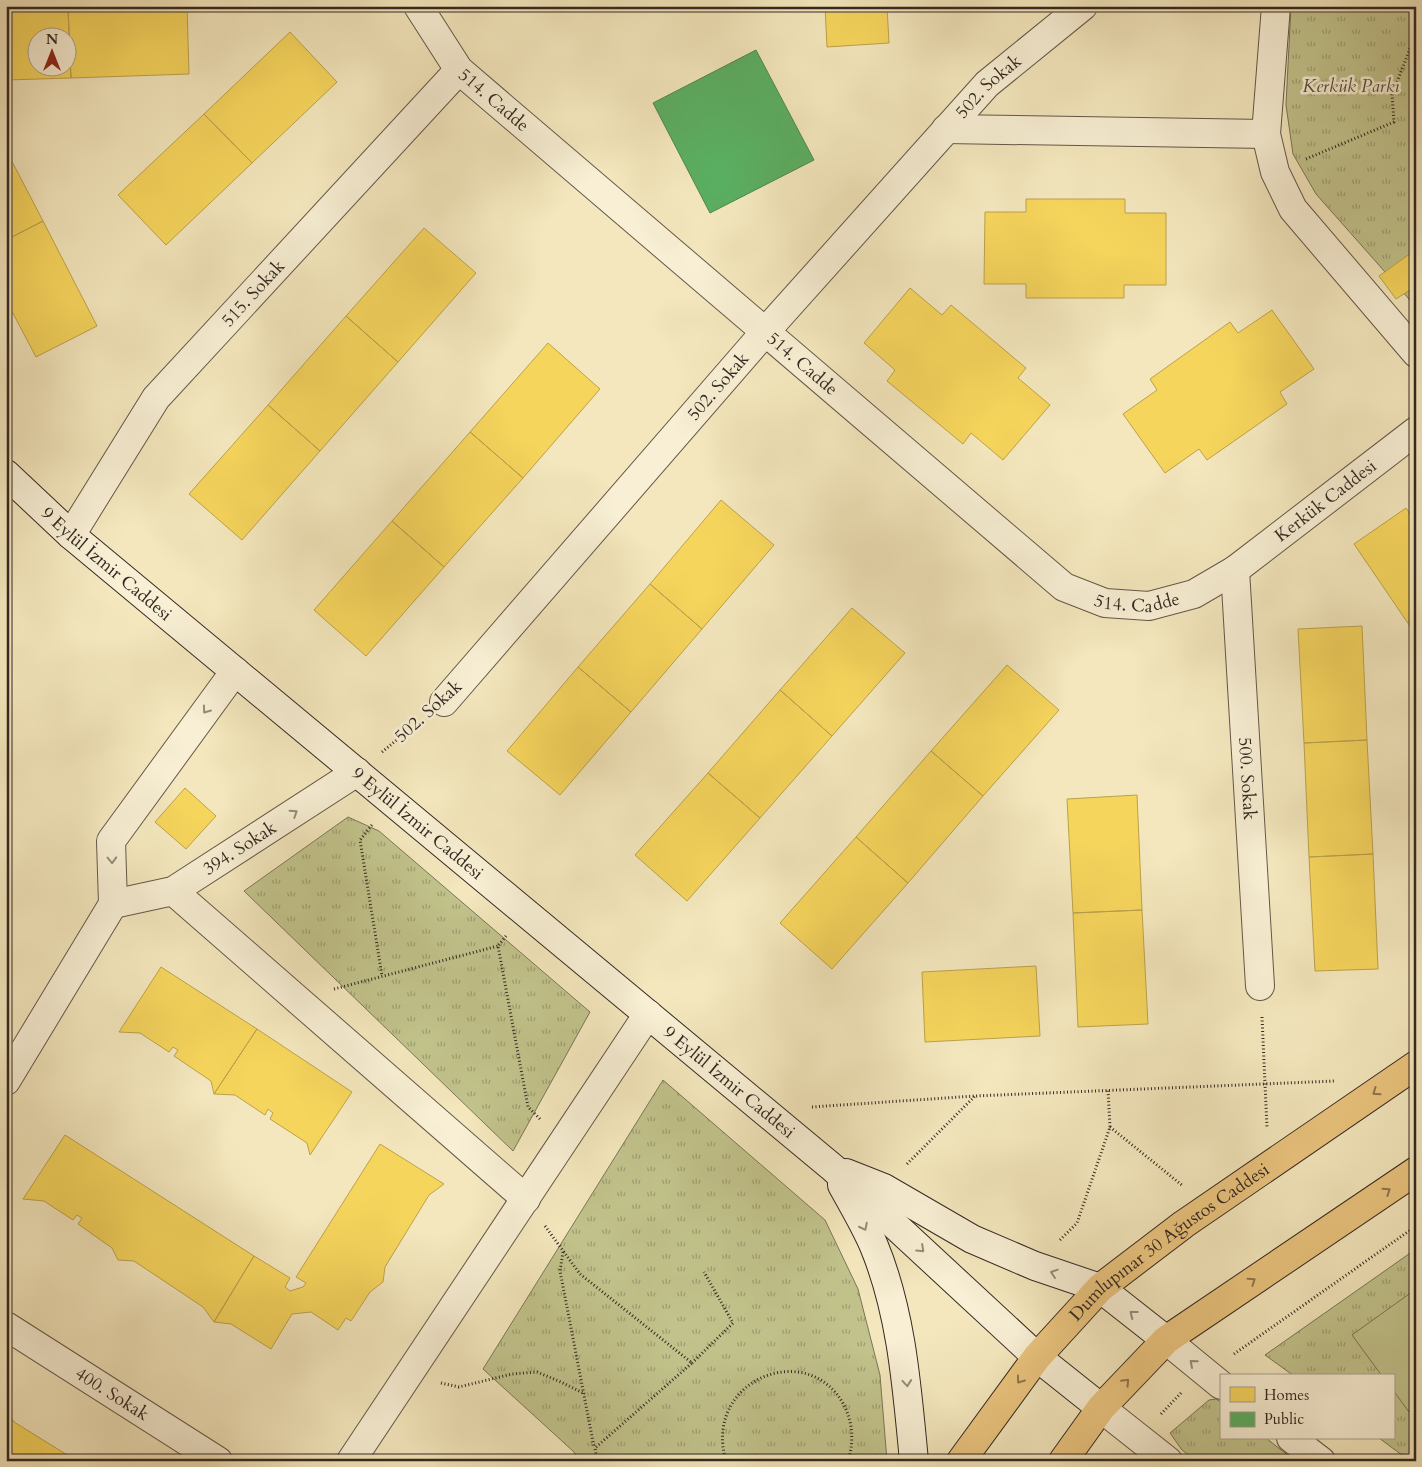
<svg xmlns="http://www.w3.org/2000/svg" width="1422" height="1467" font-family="Cardo,serif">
<defs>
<pattern id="grass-tufts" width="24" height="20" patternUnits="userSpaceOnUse" patternTransform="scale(1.25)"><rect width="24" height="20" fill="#c2c38c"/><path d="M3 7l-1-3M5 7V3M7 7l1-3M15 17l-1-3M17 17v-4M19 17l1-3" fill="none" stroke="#9e9e72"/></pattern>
</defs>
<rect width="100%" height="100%" fill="#f4e7bd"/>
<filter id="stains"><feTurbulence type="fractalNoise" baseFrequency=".004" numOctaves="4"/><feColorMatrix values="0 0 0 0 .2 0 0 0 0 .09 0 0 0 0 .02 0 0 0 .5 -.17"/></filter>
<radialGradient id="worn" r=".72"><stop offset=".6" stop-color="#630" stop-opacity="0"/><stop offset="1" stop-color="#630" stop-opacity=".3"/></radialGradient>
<path fill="url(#grass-tufts)" stroke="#7b7657" d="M 1291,6 L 1416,6 L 1416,307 L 1316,194 L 1293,154 L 1286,105 Z
M 348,817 L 379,831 L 590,1012 L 513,1151 L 244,891 Z
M 663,1080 L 825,1220 L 858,1289 L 880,1375 L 887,1461 L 579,1461 L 574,1452 L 483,1369 Z
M 1416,1249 L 1416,1461 L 1410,1461 L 1379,1438 L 1393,1438 L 1393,1376 L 1294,1376 L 1265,1355 Z
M 1216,1399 L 1221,1402 L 1221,1438 L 1266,1438 L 1295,1461 L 1196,1461 L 1182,1450 L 1170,1433 L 1209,1400 Z"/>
<path fill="#c2c38c" stroke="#7b7657" d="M 1416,1289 L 1416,1407 L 1409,1412 L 1393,1390 L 1393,1376 L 1382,1376 L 1352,1335 Z"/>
<path fill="#f6d55c" stroke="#bca14b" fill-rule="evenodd" d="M 143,6 L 187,6 L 189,74 L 71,78 L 68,9 Z
M 825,6 L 887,6 L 889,43 L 827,47 Z
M 68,9 L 71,78 L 6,80 L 6,11 ZM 38,38 L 68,38 L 68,68 L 38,68 Z
M 290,32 L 337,82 L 252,163 L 204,114 Z
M 204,114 L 252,163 L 166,245 L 118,195 Z
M 6,150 L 43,221 L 6,240 Z
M 1026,199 L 1125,199 L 1125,213 L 1166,213 L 1166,285 L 1124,285 L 1124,298 L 1026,298 L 1026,284 L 984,284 L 985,212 L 1026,212 Z
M 43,221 L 97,326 L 36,357 L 6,300 L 6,240 Z
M 424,228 L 476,273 L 398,362 L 346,316 Z
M 1411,253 L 1416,259 L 1416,286 L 1396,299 L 1379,276 Z
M 910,288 L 942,315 L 951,305 L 1026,368 L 1018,378 L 1050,405 L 1003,460 L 971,433 L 963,444 L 887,381 L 895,370 L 864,343 Z
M 1272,310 L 1314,369 L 1280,392 L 1287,404 L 1207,460 L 1199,449 L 1165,473 L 1123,414 L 1157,390 L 1150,379 L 1230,322 L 1238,333 Z
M 346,316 L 398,362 L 320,451 L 268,405 Z
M 548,343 L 600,389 L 523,478 L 470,432 Z
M 268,405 L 320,451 L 242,540 L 189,494 Z
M 470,432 L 523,478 L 444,567 L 392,521 Z
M 721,500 L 774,545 L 702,629 L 650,584 Z
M 1406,508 L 1416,523 L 1416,635 L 1354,544 Z
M 392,521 L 444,567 L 366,656 L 314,610 Z
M 650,584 L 702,629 L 631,712 L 578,667 Z
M 852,608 L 905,653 L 832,736 L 780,690 Z
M 1362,626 L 1367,740 L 1304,743 L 1298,629 Z
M 1007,665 L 1059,710 L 983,796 L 931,751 Z
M 578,667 L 631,712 L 560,795 L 507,751 Z
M 780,690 L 832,736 L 760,818 L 708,773 Z
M 1367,740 L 1373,854 L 1309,857 L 1304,743 Z
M 931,751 L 983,796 L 908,883 L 856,837 Z
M 708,773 L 760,818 L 687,901 L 635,855 Z
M 185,788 L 216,816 L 186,849 L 155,822 Z
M 1137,795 L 1142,910 L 1073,913 L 1067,799 Z
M 856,837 L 908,883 L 832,969 L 780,923 Z
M 1373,854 L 1378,969 L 1315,971 L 1309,857 Z
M 1142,910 L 1148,1024 L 1078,1027 L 1073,913 Z
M 1036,966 L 1040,1036 L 925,1042 L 922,972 Z
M 161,967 L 257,1029 L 214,1094 L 211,1081 L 174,1056 L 178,1050 L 173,1047 L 169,1052 L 140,1033 L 119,1032 Z
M 257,1029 L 352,1092 L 310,1155 L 307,1143 L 270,1119 L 273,1113 L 268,1109 L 265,1115 L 235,1095 L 214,1094 Z
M 65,1135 L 254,1256 L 214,1322 L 203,1307 L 134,1261 L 118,1260 L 112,1248 L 78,1224 L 82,1218 L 77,1215 L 73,1220 L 44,1201 L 23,1199 Z
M 380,1144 L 444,1184 L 429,1195 L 385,1267 L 383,1282 L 370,1292 L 351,1321 L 346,1318 L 338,1330 L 311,1312 L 292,1314 L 271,1349 L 231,1324 L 214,1322 L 254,1256 L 290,1278 L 285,1287 L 290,1291 L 303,1287 L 306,1283 L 296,1277 Z
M 6,1408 L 14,1422 L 77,1461 L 6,1461 Z"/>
<path fill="#5aae61" stroke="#4f864e" d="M 756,50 L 814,160 L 710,213 L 653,103 Z"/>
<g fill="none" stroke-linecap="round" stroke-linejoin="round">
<defs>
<g id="minor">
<path d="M 1276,6 L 1266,134 L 1275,172 L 1293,209 L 1416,353"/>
<path d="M 946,129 L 1266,134"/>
<path id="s1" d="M 71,535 L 156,398 L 459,70"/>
<path id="s2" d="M 1235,570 L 1260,986"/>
<path id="s3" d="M 235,671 L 111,841 L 113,904 L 173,891 L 357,772"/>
<path id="s4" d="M 444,702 L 765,332 L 987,84 L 1083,6"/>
<path d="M 173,891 L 526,1199"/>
<path d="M 6,1081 L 113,904"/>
<path id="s5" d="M 6,1326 L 218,1461"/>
<path d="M 1166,1340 L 1221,1385"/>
<path d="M 1101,1408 L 1168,1461"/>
<path d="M 1291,1438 L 1321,1461"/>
<path d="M 351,1461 L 648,1014"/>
</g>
<g id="tertiary">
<path id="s6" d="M 418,6 L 459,70 L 1064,587 L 1105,603 L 1149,606 L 1194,594 L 1235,570 L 1416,431"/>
</g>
<g id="secondary">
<path id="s7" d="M 6,474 L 71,535 L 833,1168 L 1037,1357 L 1101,1408"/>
<path d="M 846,1173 L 884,1188 L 972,1239 L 1035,1266 L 1100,1288 L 1166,1340"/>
<path d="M 842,1185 C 853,1205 865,1225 874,1246 C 902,1314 907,1389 914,1461"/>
</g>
<g id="primary">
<path id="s8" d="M 961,1461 L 1037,1357 L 1100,1288 L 1184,1224 L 1416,1065"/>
<path d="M 1063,1461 L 1101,1408 L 1166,1340 L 1416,1171"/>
</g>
</defs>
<use href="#minor" stroke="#645849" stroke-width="30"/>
<use href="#tertiary" stroke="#645849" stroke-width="30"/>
<use href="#secondary" stroke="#342822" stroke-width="30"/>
<use href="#primary" stroke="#342822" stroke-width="30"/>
<path stroke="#342822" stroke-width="3" stroke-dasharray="1 2.5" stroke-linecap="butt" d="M 1306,159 L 1394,122 L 1392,95 L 1416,33
M 382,752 L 420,721
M 372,825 L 360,840 L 382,976
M 506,936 L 498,946 L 528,1107 L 540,1119
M 334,989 L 498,946
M 1262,1017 L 1267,1128
M 812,1107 L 975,1096 L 1335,1081
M 1110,1127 L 1183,1186
M 907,1164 L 975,1096
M 545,1226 L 580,1274 L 692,1363 L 595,1448 L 597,1461
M 1060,1240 L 1077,1223 L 1110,1127 L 1108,1090
M 563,1252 L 560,1271 L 594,1447
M 1234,1354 L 1416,1226
M 692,1363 L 733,1323 L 704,1272
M 441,1383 L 459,1387 L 512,1374 L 537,1372 L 561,1382 L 585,1394
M 1161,1414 L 1181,1393
M 726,1461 C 702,1381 807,1337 844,1405 C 853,1423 854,1442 848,1461"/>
<use href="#minor" stroke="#f8efd4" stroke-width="28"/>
<use href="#tertiary" stroke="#f8efd4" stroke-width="28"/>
<use href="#secondary" stroke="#f8efd4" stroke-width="28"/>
<use href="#primary" stroke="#eac47e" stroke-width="28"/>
</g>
<defs><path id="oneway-chevron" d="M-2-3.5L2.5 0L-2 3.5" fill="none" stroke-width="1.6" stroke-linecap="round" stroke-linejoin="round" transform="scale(1.25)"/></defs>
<g stroke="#968c7b">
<use href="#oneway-chevron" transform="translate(206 710) rotate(126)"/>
<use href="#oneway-chevron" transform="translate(294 813) rotate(-33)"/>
<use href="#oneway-chevron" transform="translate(112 860) rotate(88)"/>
<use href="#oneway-chevron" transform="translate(864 1227) rotate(63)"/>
<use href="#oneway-chevron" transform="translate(921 1249) rotate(43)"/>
<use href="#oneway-chevron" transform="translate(1054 1273) rotate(-161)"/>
<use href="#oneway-chevron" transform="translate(1133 1314) rotate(-142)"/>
<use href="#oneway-chevron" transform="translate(1193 1363) rotate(-139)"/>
<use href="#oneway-chevron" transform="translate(907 1383) rotate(85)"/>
</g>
<g stroke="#8f7650">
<use href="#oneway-chevron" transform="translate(1376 1092) rotate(145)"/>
<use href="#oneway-chevron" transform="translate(1387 1191) rotate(-34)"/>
<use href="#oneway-chevron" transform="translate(1252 1281) rotate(-34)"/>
<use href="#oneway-chevron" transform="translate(1020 1380) rotate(126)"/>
<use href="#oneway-chevron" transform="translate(1126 1382) rotate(-47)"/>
</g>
<g text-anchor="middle" stroke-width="5" stroke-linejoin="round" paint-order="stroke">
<g font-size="18" font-style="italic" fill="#584f3c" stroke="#f8efd4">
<text x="1351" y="92">Kerkük Parkı</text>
</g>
<g font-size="18" fill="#342822" stroke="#f8efd4">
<text dy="6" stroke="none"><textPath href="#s4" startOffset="822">502. Sokak</textPath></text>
<text dy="6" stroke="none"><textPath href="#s6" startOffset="122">514. Cadde</textPath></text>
<text dy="6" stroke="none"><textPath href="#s1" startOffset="304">515. Sokak</textPath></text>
<text dy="6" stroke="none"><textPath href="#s6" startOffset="528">514. Cadde</textPath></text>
<text dy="6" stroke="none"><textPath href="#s4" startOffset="418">502. Sokak</textPath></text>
<text dy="6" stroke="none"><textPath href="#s6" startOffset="1168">Kerkük Caddesi</textPath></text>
<text dy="6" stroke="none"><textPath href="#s7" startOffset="135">9 Eylül İzmir Caddesi</textPath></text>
<text dy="6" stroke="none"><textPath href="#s6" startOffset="948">514. Cadde</textPath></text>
<text transform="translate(428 711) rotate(-42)" y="6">502. Sokak</text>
<text dy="6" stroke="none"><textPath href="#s2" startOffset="209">500. Sokak</textPath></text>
<text dy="6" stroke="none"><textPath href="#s7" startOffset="540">9 Eylül İzmir Caddesi</textPath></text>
<text dy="6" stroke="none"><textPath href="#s3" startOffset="414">394. Sokak</textPath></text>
<text dy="6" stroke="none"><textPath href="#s7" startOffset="945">9 Eylül İzmir Caddesi</textPath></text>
<text dy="6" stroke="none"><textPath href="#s8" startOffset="305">Dumlupınar 30 Ağustos Caddesi</textPath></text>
<text dy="6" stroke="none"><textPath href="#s5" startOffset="126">400. Sokak</textPath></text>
</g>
</g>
<rect width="1422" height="1467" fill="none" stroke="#f4e7bd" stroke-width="25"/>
<rect x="8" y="8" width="1407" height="1452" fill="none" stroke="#342822" stroke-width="2.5"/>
<rect x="12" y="12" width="1397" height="1442" fill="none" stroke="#342822"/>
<rect x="1220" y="1374" width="175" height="65" fill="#f8efd4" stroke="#aa9f8d"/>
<rect x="1230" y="1387" width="25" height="15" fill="#f6d55c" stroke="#aa9f8d"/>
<text x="1264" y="1400" font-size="15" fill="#342822">Homes</text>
<rect x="1230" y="1412" width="25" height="15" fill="#5aae61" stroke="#aa9f8d"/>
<text x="1264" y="1424" font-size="15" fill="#342822">Public</text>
<g transform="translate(52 52)"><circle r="24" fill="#f8efd4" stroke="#aa9f8d"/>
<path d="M0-4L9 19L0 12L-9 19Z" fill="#8f2418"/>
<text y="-8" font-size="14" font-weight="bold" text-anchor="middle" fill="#342822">N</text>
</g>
<rect width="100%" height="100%" filter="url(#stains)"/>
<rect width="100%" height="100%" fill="url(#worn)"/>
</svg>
